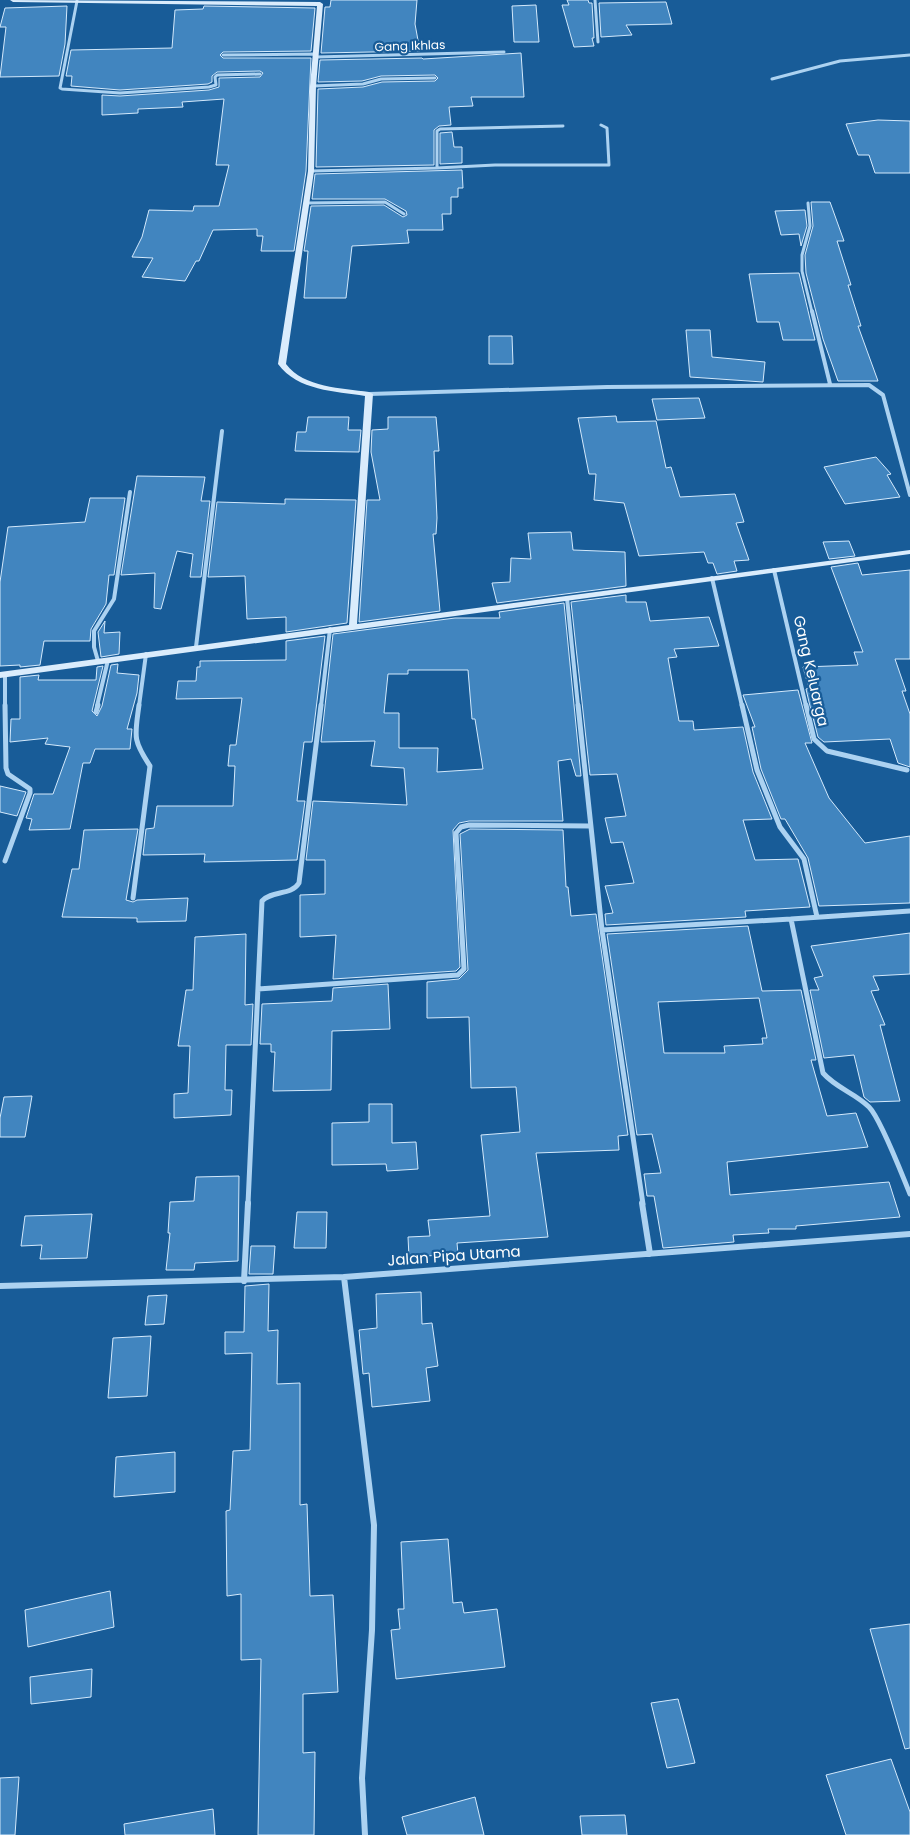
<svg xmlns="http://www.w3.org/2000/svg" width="910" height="1835" font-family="Poppins,sans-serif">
<rect width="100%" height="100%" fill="#185c98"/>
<path fill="#4185bf" stroke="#d3e9fc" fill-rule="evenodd" d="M 331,0 L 417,0 L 415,24 L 420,51 L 321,53 L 325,7 L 330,7 Z
M 567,0 L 588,0 L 589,3 L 592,3 L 594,38 L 592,38 L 594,46 L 574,47 L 562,5 L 569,5 Z
M 666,2 L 672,24 L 626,25 L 632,35 L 601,37 L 599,3 Z
M 536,5 L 539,42 L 514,42 L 512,6 Z
M 67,6 L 65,44 L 59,76 L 0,77 L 6,27 L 0,27 L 5,8 Z
M 204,6 L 315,8 L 311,51 L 223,52 L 220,55 L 223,58 L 311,58 L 306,171 L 294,251 L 261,251 L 263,236 L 257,236 L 257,229 L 213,230 L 199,261 L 196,261 L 185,281 L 142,277 L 153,258 L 132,257 L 142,237 L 149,210 L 193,211 L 194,206 L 219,206 L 229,165 L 216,165 L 224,99 L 182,102 L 183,107 L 138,109 L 138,113 L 102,115 L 102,95 L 120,96 L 209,90 L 219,87 L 219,78 L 260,77 L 263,73 L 260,71 L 217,72 L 212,76 L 212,82 L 208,84 L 120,90 L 71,86 L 72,76 L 66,76 L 71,50 L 172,48 L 175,10 L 203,9 Z
M 521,53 L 524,97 L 471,97 L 473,106 L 449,107 L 451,125 L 439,126 L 434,130 L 434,165 L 316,167 L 318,89 L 363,87 L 382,82 L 435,81 L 438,78 L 435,75 L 381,76 L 362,81 L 318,82 L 320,60 L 422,58 L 423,59 Z
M 878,120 L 910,121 L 910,173 L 875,173 L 869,155 L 858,155 L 846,124 Z
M 452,132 L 454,147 L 462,147 L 462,163 L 440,164 L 440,133 Z
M 462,170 L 463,188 L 458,188 L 458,197 L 451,197 L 451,214 L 442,214 L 443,230 L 407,230 L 409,243 L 352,246 L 346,298 L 304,298 L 308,251 L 304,251 L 311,206 L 384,205 L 403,217 L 407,215 L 406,211 L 385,199 L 312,199 L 315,174 Z
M 811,202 L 830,202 L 844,241 L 837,241 L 851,285 L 848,285 L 861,326 L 858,326 L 878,381 L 838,381 L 823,339 L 806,273 L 805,255 L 813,226 Z
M 805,210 L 807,226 L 801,246 L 799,234 L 781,235 L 775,211 Z
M 799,273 L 815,340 L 783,340 L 779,322 L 757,322 L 749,274 Z
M 686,330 L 710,330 L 712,357 L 765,362 L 763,382 L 690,377 Z
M 489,336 L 512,336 L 513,364 L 489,364 Z
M 699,398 L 705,418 L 657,420 L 652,399 Z
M 616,416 L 617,422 L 656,421 L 666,468 L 671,467 L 680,497 L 735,494 L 744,522 L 736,523 L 749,560 L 734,561 L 737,571 L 717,574 L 713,563 L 708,563 L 704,552 L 639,556 L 624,503 L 594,500 L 596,474 L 589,474 L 578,418 Z
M 308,417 L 349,417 L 348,430 L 361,430 L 359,452 L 295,451 L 297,432 L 306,432 Z
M 388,417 L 436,417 L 439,451 L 434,451 L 437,518 L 436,534 L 433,534 L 440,611 L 359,622 L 367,500 L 380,500 L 371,452 L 372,430 L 388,429 Z
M 876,457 L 891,474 L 887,475 L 900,497 L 845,504 L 824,467 Z
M 137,476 L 205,477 L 201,501 L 210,501 L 201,577 L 190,577 L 193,554 L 177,551 L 161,609 L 154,608 L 155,573 L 121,575 Z
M 90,498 L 125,498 L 114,575 L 109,575 L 106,604 L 91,629 L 90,641 L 44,641 L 40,665 L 20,667 L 20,665 L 0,666 L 0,582 L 8,527 L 85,522 Z
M 285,499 L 356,500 L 347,623 L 286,632 L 286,617 L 247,619 L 245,576 L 208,577 L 217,502 L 285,504 Z
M 571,532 L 573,550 L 625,552 L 626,586 L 497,603 L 492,583 L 510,582 L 511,558 L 531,559 L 528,533 Z
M 849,541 L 855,556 L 829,559 L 823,542 Z
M 858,563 L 862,575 L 910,570 L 910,659 L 895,659 L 906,691 L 902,691 L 910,714 L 910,767 L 898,763 L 890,739 L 824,742 L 818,737 L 809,702 L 806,689 L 809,688 L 803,667 L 858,665 L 854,652 L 863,652 L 831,567 Z
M 626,595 L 626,602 L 646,602 L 650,621 L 709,617 L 719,646 L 674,649 L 677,657 L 668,658 L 679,721 L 693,721 L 694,730 L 743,727 L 753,772 L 772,819 L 743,820 L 755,860 L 798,859 L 810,907 L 745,911 L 746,917 L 606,925 L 605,914 L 613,913 L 605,886 L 634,883 L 623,842 L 611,843 L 605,818 L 626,816 L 617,774 L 590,775 L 571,602 Z
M 564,603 L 581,776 L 576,776 L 571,759 L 558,761 L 563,821 L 469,821 L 459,823 L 453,830 L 460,967 L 456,971 L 333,979 L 336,935 L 300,937 L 300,895 L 325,894 L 325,860 L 306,860 L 313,801 L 407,805 L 404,768 L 371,766 L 375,741 L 321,742 L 333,634 L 455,618 L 500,618 L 499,612 ZM 408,670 L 468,670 L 472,719 L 475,719 L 483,769 L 437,772 L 438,748 L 399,748 L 399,713 L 384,713 L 388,674 L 408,674 Z
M 105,621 L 104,633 L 120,632 L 119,654 L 101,657 L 98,632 Z
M 325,636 L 312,742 L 304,742 L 297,801 L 305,801 L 297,860 L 204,862 L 205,854 L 143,855 L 146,829 L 154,828 L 157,806 L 233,806 L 235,766 L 228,766 L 230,745 L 236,745 L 242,698 L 176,699 L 178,681 L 196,681 L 197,667 L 200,667 L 200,661 L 286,660 L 286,641 Z
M 118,664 L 117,673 L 139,675 L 137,693 L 127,729 L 132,729 L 130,749 L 95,749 L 90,763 L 83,763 L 70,829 L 29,830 L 32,819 L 26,818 L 34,794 L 53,794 L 70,747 L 45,744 L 48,738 L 10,742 L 11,719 L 20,719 L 20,677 L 39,675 L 38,680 L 96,680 L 97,667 L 103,666 L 92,711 L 97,716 L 102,706 L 111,665 Z
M 798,690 L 812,743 L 805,743 L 829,798 L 865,843 L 910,836 L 910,903 L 819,906 L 808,858 L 785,819 L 781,819 L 761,769 L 752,727 L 755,727 L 743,695 Z
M 0,786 L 26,792 L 17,816 L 0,812 Z
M 138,829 L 126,900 L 133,902 L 137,900 L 188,898 L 186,921 L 137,922 L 137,918 L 62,917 L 72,869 L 79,869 L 84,830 Z
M 470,829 L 563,830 L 566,887 L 568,887 L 571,916 L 596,914 L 628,1135 L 618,1136 L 619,1150 L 536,1153 L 548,1237 L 457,1243 L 458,1254 L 409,1257 L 408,1237 L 430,1236 L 428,1220 L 490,1216 L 481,1135 L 520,1132 L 516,1087 L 471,1088 L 469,1017 L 427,1018 L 427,982 L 459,979 L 468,970 L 460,834 Z
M 748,926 L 762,991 L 801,990 L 816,1060 L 811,1060 L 827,1116 L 856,1113 L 868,1147 L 727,1162 L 730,1195 L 889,1182 L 900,1217 L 796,1226 L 796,1229 L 768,1229 L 769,1233 L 733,1235 L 734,1242 L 663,1248 L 654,1196 L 647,1196 L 644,1174 L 661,1173 L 652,1134 L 637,1135 L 607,934 ZM 759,998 L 767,1038 L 762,1038 L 763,1044 L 724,1046 L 725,1053 L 664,1053 L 658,1002 Z
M 910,933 L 910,974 L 873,976 L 879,990 L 871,991 L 885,1025 L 880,1025 L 900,1101 L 870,1102 L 864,1097 L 854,1055 L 824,1058 L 810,990 L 819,990 L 814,978 L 823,976 L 811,946 Z
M 246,934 L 245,1005 L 253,1004 L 251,1045 L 226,1045 L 225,1090 L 232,1090 L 231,1115 L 174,1118 L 174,1094 L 188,1093 L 190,1046 L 178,1046 L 186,990 L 193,990 L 195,937 Z
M 388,984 L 390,1029 L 332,1031 L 331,1090 L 273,1091 L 275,1052 L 271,1052 L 271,1044 L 260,1044 L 262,1004 L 332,1001 L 333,988 Z
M 32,1096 L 25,1137 L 0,1137 L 0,1118 L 4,1097 Z
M 369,1104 L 392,1104 L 392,1143 L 416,1142 L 418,1169 L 387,1171 L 386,1164 L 332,1165 L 332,1123 L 369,1122 Z
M 239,1176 L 238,1261 L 195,1263 L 194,1270 L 166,1270 L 170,1233 L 168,1233 L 170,1202 L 194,1201 L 196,1177 Z
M 297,1212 L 327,1212 L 326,1248 L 294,1248 Z
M 92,1214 L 87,1258 L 40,1259 L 42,1245 L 21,1246 L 25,1216 Z
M 251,1246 L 275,1246 L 273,1274 L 249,1274 Z
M 269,1284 L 268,1331 L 278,1330 L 277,1384 L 300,1383 L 300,1505 L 307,1504 L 310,1596 L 333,1595 L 338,1692 L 303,1694 L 303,1753 L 315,1752 L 314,1835 L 258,1835 L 261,1659 L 241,1660 L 241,1594 L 227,1596 L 226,1511 L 230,1510 L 233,1451 L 250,1450 L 252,1353 L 225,1354 L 225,1332 L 244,1332 L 245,1286 Z
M 421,1292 L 422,1324 L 432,1323 L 438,1366 L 426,1368 L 430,1401 L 372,1407 L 369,1373 L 363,1374 L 359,1330 L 377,1328 L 376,1294 Z
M 167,1295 L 164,1324 L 145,1325 L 148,1296 Z
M 151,1336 L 147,1396 L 108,1398 L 113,1338 Z
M 175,1452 L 175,1492 L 114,1497 L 116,1457 Z
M 448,1539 L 453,1603 L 462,1602 L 464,1613 L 497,1609 L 505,1667 L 396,1679 L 391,1630 L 400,1629 L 398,1609 L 404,1609 L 401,1542 Z
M 110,1591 L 114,1627 L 28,1647 L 25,1610 Z
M 910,1624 L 910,1748 L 905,1749 L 870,1629 Z
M 92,1669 L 91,1697 L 31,1704 L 30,1677 Z
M 678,1699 L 695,1763 L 667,1768 L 651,1703 Z
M 891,1759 L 910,1812 L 910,1835 L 846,1835 L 826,1775 Z
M 19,1777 L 15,1835 L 0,1835 L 0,1778 Z
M 475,1797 L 484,1835 L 407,1835 L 402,1817 Z
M 213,1809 L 215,1835 L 125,1835 L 124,1824 Z
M 625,1815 L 627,1835 L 582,1835 L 580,1816 Z"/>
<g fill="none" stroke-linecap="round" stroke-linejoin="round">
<path stroke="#acd2f1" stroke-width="3" d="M 595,0 L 598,42
M 77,1 L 60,88 L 62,89 L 120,93 L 209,87 L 216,85 L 215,77 L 217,75 L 260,74
M 223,55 L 316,54
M 316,57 L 504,52
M 772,79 L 840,61 L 910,55
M 313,86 L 363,84 L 381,79 L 435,78
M 437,168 L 495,165 L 609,165 L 607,128 L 601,125
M 311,171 L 437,168 L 437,131 L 440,129 L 563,126
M 306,203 L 385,202 L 404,214
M 808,203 L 810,226 L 802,255 L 802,271 L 812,312"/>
<path stroke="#acd2f1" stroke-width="4" d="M 812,311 L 830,384
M 369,394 L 607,387 L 869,385 L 883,395 L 910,495
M 774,570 L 806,706
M 712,578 L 742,706
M 567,598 L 578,706
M 196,647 L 222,431
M 98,661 L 94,647 L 94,631 L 114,599 L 130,492
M 5,674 L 5,706
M 97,706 L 108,660
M 139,706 L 146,654
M 321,706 L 330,629"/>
<path stroke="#acd2f1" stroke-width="5" d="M 578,705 L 602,930 L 643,1204
M 742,705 L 757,770 L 780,827 L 804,859 L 817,917
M 806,705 L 814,739 L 827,751 L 907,770
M 96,712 L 98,705
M 5,861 L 30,793 L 30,789 L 8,774 L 6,768 L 5,705
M 133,898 L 150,766 C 132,739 135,736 139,705
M 910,911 L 791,919 L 823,1073 C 836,1088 855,1093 869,1107 C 881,1119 902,1175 910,1194
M 602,930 L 791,919
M 258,989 L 458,975 L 464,969 L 456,833 L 461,827 L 469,825 L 589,826
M 248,1204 L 262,901 C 272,890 291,896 299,883 L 321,705"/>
<path stroke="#acd2f1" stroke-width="6" d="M 642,1203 L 650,1254
M 344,1277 L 374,1525 L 372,1630 L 362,1778 L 365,1835
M 244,1281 L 248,1203
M 0,1286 L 344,1277 L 910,1234"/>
<path fill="#daecfc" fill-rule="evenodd" d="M 10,0 L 320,2 L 323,4 L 316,86 L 314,171 L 286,364 C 304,388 342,388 369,392 L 373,394 L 357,624 L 910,550 L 910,554 L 0,678 L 0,672 L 349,625 L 365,396 C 335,391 298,391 278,364 L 308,171 L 310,86 L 317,6 L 13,2 Z"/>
</g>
<g text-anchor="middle" stroke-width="4.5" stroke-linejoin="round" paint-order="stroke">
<g font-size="12" fill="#fff" stroke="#185c98">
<text transform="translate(410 46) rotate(-2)" y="4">Gang Ikhlas</text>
</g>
<g font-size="15" fill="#fff" stroke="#185c98">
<text transform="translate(811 671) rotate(77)" y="5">Gang Keluarga</text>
<text transform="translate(454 1256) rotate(-4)" y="5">Jalan Pipa Utama</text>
</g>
</g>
</svg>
